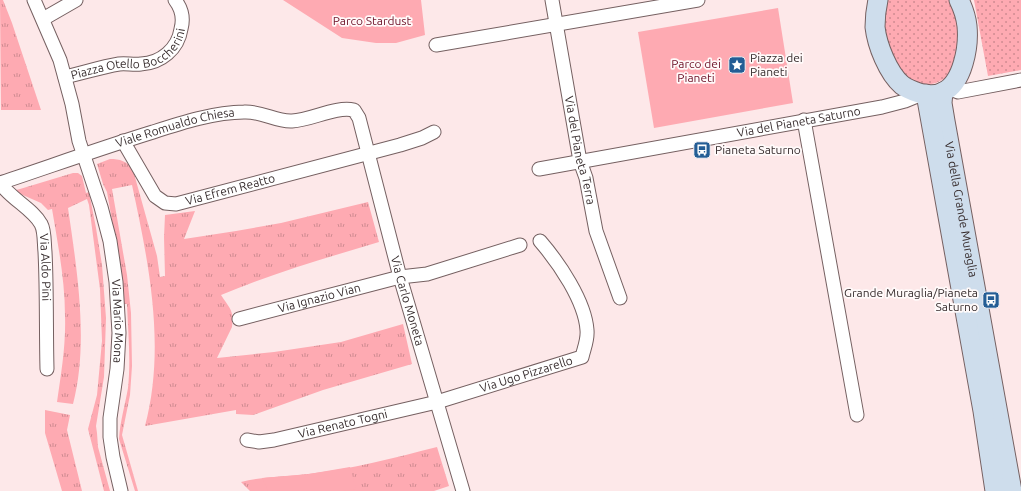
<svg xmlns="http://www.w3.org/2000/svg" width="1021" height="491" font-family="Ubuntu,sans-serif">
<defs>
<pattern id="grass-tufts" width="24" height="20" patternUnits="userSpaceOnUse"><rect width="24" height="20" fill="#feaab2"/><path d="M3 7l-1-3M5 7V3M7 7l1-3M15 17l-1-3M17 17v-4M19 17l1-3" fill="none" stroke="#cf8b91"/></pattern>
<pattern id="garden-dots" width="8" height="8" patternUnits="userSpaceOnUse"><rect width="8" height="8" fill="#feaab2"/><path d="M2 2h.1M6 6h.1" fill="none" stroke="#cf8b91" stroke-width="1.8" stroke-linecap="round"/></pattern>
</defs>
<rect width="100%" height="100%" fill="#fde8e9"/>
<path fill="url(#grass-tufts)" d="M 0,0 L 3,0 L 12,23 L 41,110 L 1,110 Z
M 110,159 C 120,159 127,161 133,170 L 157,256 L 160,277 L 165,276 L 164,237 L 165,215 L 195,211 L 184,239 L 236,231 L 281,223 L 368,202 L 379,242 C 326,258 273,273 221,295 C 230,309 234,310 232,327 L 217,358 L 274,352 L 341,342 L 403,324 L 412,364 L 323,390 L 253,415 L 236,414 L 236,410 L 145,426 C 166,347 149,264 132,185 L 112,189 L 127,275 L 131,313 L 132,366 L 130,395 L 122,435 L 138,491 L 135,491 L 119,439 C 120,422 125,405 128,388 C 131,360 128,332 127,304 L 123,304 L 116,243 L 107,192 L 103,184 L 97,164 Z
M 73,173 L 78,173 L 82,176 L 86,193 L 89,192 L 96,228 L 102,265 L 106,318 L 104,377 L 96,426 L 97,433 L 98,447 L 110,491 L 104,491 L 88,429 L 97,395 L 102,341 L 100,289 L 89,205 L 87,199 L 68,208 C 77,270 89,343 73,404 L 57,402 C 61,374 66,345 65,316 C 65,280 58,245 52,209 L 48,210 L 41,203 L 16,192 L 16,190 L 20,189 Z
M 45,410 L 70,415 L 67,430 L 82,491 L 62,491 L 45,433 Z
M 437,447 L 449,486 L 434,491 L 250,491 L 241,482 C 263,476 286,477 308,474 C 352,469 394,458 437,447 Z"/>
<path fill="#feaab2" d="M 283,0 L 421,0 L 425,35 L 396,43 L 376,43 L 342,38 Z
M 778,8 L 793,103 L 654,128 L 638,32 Z
M 350,467 L 356,489 L 343,491 L 268,491 L 262,478 L 309,474 Z"/>
<path fill="url(#garden-dots)" d="M 885,0 L 952,0 L 960,41 L 952,71 L 944,79 L 936,83 L 927,85 L 919,85 L 912,82 L 893,62 L 882,26 Z
M 974,0 L 1021,0 L 1021,70 L 988,76 Z"/>
<g fill="none" stroke-linecap="round" stroke-linejoin="round">
<defs>
<g id="street">
<path id="s1" d="M 34,0 L 60,60 L 72,104 L 79,141 L 101,207 L 110,241 L 116,282 L 119,333 L 117,369 L 110,418 L 110,437 L 113,457 L 121,491"/>
<path id="s2" d="M 552,0 L 580,161 L 586,178 L 596,231 L 620,298"/>
<path d="M 43,19 L 76,0"/>
<path d="M 436,45 L 698,0"/>
<path id="s3" d="M 65,77 C 83,73 101,67 119,64 C 126,63 133,65 141,64 C 161,63 178,49 181,29 C 184,18 182,9 175,0"/>
<path d="M 948,88 L 958,92 L 1021,80"/>
<path d="M 804,120 L 857,415"/>
<path id="s4" d="M 123,141 L 155,196 L 165,203 L 176,204 L 400,145 L 422,138 L 434,132"/>
<path id="s5" d="M 539,169 L 882,107 L 905,101 L 922,94"/>
<path id="s6" d="M 0,183 C 51,166 101,148 153,132 C 181,123 215,112 244,112 C 262,111 276,122 292,121 C 312,120 335,106 354,110 L 359,118 L 400,277 L 463,491"/>
<path id="s7" d="M 0,183 C 11,199 33,209 41,224 C 45,231 44,244 45,252 C 47,291 46,330 47,369"/>
<path id="s8" d="M 239,319 L 400,277 L 427,274 L 520,245"/>
<path id="s9" d="M 247,440 L 259,442 L 274,440 L 437,402 L 582,357 C 584,348 588,340 587,330 C 585,301 559,263 540,241"/>
</g>
<g id="secondary">
<path d="M 878,0 C 876,9 875,18 875,27 C 877,45 888,73 902,85 C 907,89 913,91 919,93 C 925,95 936,96 943,92 C 963,83 969,46 967,26 C 966,17 963,8 959,0"/>
<path id="s10" d="M 943,92 L 942,103 L 945,121 L 1012,491"/>
<path d="M 926,94 L 983,411 L 995,491"/>
</g>
</defs>
<use href="#street" stroke="#756061" stroke-width="15"/>
<use href="#secondary" stroke="#756061" stroke-width="21"/>
<use href="#street" stroke="#fff" stroke-width="13"/>
<use href="#secondary" stroke="#ceddec" stroke-width="19"/>
</g>
<defs>
<symbol id="sight-square" viewBox="-11 -11 22 22"><rect x="-9" y="-9" width="18" height="18" rx="4" fill="#235d95" stroke="#fffafa"/><path d="M0-6L1.8-2.2L6-1.7L2.9 1.2L3.7 5.4L0 3.3L-3.7 5.4L-2.9 1.2L-6-1.7L-1.8-2.2Z" fill="#fff"/></symbol>
<symbol id="bus-square" viewBox="-11 -11 22 22"><rect x="-9" y="-9" width="18" height="18" rx="4" fill="#235d95" stroke="#fffafa"/><path d="M-5-6H5V4H4V6H2V4H-2V6H-4V4H-5ZM-3.5-4V0h7V-4ZM-3.5 1.2v1.5H-2V1.2ZM2 1.2v1.5H3.5V1.2Z" fill="#fff"/></symbol>
</defs>
<g fill-rule="evenodd">
<use href="#sight-square" x="727" y="55" width="20" height="20"/>
<use href="#bus-square" x="692" y="140" width="20" height="20"/>
<use href="#bus-square" x="981" y="290" width="20" height="20"/>
</g>
<g text-anchor="middle" stroke-width="3.5" stroke-linejoin="round" paint-order="stroke">
<g font-size="12" fill="#6f1329" stroke="#fffafa">
<text x="372" y="25">Parco Stardust</text>
<text x="696" y="68">Parco dei<tspan x="696" dy="14">Pianeti</tspan></text>
</g>
<g font-size="12" fill="#382e2f" stroke="#fffafa">
<text dy="4" stroke="none"><textPath href="#s3" startOffset="71">Piazza Otello Boccherini</textPath></text>
<text dy="4" stroke="none"><textPath href="#s5" startOffset="264">Via del Pianeta Saturno</textPath></text>
<text dy="4" stroke="none"><textPath href="#s6" startOffset="184">Viale Romualdo Chiesa</textPath></text>
<text dy="4" stroke="none"><textPath href="#s2" startOffset="153">Via del Pianeta Terra</textPath></text>
<text dy="4" stroke="none"><textPath href="#s4" startOffset="143">Via Efrem Reatto</textPath></text>
<text dy="4" stroke="none"><textPath href="#s10" startOffset="119">Via della Grande Muraglia</textPath></text>
<text dy="4" stroke="none"><textPath href="#s7" startOffset="102">Via Aldo Pini</textPath></text>
<text dy="4" stroke="none"><textPath href="#s8" startOffset="83">Via Ignazio Vian</textPath></text>
<text dy="4" stroke="none"><textPath href="#s6" startOffset="566">Via Carlo Moneta</textPath></text>
<text dy="4" stroke="none"><textPath href="#s1" startOffset="334">Via Mario Mona</textPath></text>
<text dy="4" stroke="none"><textPath href="#s9" startOffset="288">Via Ugo Pizzarello</textPath></text>
<text dy="4" stroke="none"><textPath href="#s9" startOffset="98">Via Renato Togni</textPath></text>
</g>
<g font-size="12" fill="#382e2f" stroke="#fffafa" text-anchor="start">
<text x="750" y="62">Piazza dei<tspan x="750" dy="14">Pianeti</tspan></text>
<text x="715" y="154">Pianeta Saturno</text>
<text x="978" y="297" text-anchor="end">Grande Muraglia/Pianeta<tspan x="978" dy="14">Saturno</tspan></text>
</g>
</g>
</svg>
